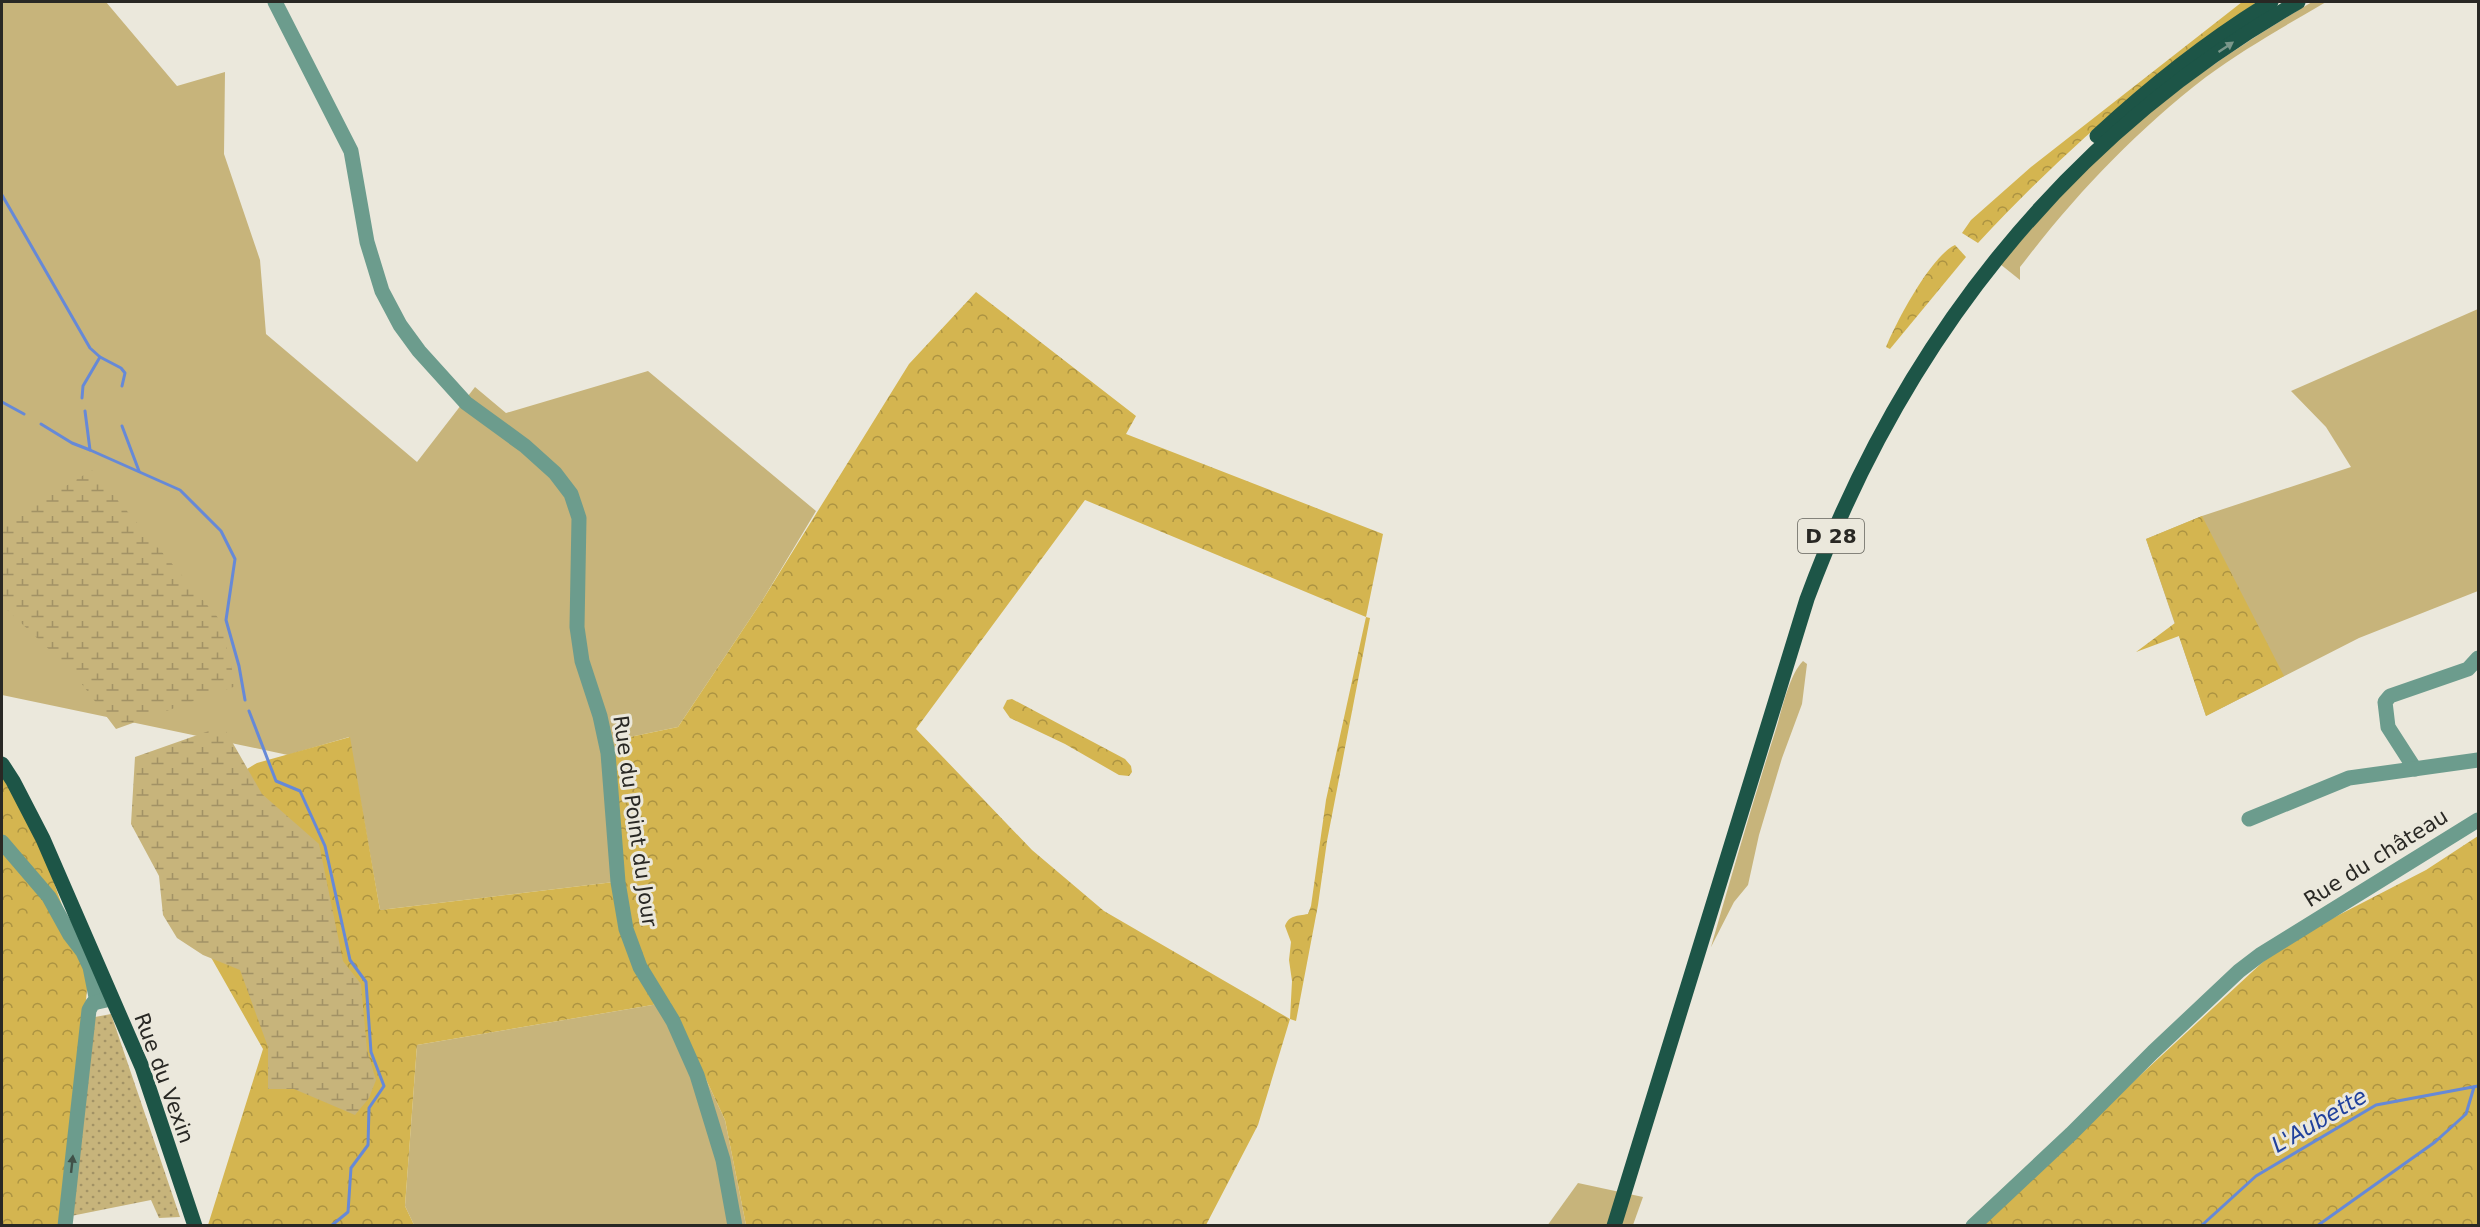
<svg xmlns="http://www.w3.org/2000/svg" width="2480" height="1227" viewBox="0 0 2480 1227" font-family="'DejaVu Sans',sans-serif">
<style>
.grass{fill:#c7b47b}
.forest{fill:url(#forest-crowns);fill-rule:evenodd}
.wetland{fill:url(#wetland-marsh)}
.park{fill:url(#park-dots)}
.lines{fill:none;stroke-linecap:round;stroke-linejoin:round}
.stream{stroke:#6689d7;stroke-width:3}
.minor{stroke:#6c9c8d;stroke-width:15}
.major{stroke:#1d5547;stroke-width:15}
.oneway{fill:#7a978a}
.oneway2{fill:#405149}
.labels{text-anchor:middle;stroke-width:6;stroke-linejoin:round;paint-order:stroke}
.shield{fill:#ebe8dc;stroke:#63625b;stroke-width:1.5}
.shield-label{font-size:20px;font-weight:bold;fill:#292824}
.street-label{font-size:21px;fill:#292824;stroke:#ebe8dc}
.water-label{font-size:22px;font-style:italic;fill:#20419c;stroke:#ebe8dc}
</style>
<defs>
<pattern id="forest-crowns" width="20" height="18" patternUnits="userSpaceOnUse" patternTransform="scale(1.5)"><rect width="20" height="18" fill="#d4b550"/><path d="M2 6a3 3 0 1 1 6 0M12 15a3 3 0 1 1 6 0" fill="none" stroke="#ac9342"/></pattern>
<pattern id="wetland-marsh" width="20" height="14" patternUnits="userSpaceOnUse" patternTransform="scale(1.5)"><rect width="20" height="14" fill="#c7b47b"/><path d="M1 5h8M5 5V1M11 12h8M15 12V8" fill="none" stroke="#a29265"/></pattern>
<pattern id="park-dots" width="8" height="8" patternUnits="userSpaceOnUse" patternTransform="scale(1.5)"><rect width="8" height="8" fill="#c7b47b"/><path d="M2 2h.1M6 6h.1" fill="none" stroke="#a29265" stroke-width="1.8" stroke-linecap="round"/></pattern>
</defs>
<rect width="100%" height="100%" fill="#ebe8dc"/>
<g class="grass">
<polygon points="2,2 106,2 177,86 225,72 224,154 260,260 266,334 417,462 475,387 506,413 648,371 816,511 762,601 678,727 615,740 614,882 380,910 349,737 288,755 2,695"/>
<path d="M2312 2H2326C2285 26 2244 49 2206 77 2137 130 2076 194 2024 262L2020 267V280L2000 264C2032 228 2064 191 2099 157 2163 96 2236 47 2312 2Z"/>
<polygon points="2478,309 2478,591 2359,638 2206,716 2146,539 2202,516 2351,467 2326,427 2291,391"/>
<path d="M1803 661 1807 664 1802 704 1782 758 1759 835 1748 885 1734 902 1711 947C1732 874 1753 801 1776 729 1782 710 1789 675 1803 661Z"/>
<polygon points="670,1002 725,1120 746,1225 414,1225 405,1206 417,1045"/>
<polygon points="1578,1183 1643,1197 1633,1225 1547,1226"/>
</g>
<g class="forest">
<path d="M2242 2H2257C2155 72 2062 152 1978 243L1962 233 1971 220 2031 167Z"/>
<path d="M1955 245 1966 257 1890 349 1886 347C1896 322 1931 256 1955 245Z"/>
<path d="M976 292 1136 416 1126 434 1383 534 1366 617 1370 618 1327 841 1318 905 1296 1021 1290 1019 1258 1125 1206 1225H746L725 1120 670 1002 417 1045 405 1206 414 1225H208L263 1049 141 834 257 763 350 737 380 910 614 882 615 740 678 727 762 601 909 364ZM1085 500 1366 617 1326 800 1311 906 1308 914C1297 916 1289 915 1285 926L1291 942 1289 960 1292 981 1290 1019 1104 911 1032 850 916 729Z"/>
<polygon points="2202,516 2284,676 2206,716 2179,636 2136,652 2175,623 2146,539"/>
<polygon points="1012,699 1125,759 1131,766 1132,772 1129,776 1119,775 1065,744 1010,718 1003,708 1007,700"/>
<polygon points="2,774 35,828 88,980 63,1225 2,1225"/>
<polygon points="2478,836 2478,1225 1977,1226 2265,960 2300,935 2426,870"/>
</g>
<g class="wetland">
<polygon points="92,470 220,620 236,686 116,729 72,671 2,605 2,525"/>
<polygon points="223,726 262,794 319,844 343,961 361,984 367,1050 376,1080 369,1098 355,1115 294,1089 268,1089 268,1047 240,970 203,955 177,938 163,915 159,876 131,824 135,757"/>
</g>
<polygon class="park" points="111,1014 180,1217 159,1218 151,1200 71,1216 95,1017"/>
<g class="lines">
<g class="stream">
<polyline points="2,195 90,348 100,357 83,386 82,398"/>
<polyline points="100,357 121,368 125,373 122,386"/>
<polyline points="2,402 24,414"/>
<polyline points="85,411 90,450 180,490 221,531 235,559 226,620 239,666 245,700"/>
<polyline points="41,424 72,443 90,450"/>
<polyline points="122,426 139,471"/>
<polyline points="249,711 276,781 300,791 325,846 350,960 366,982 371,1052 384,1086 369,1108 368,1145 351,1168 348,1212 331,1226"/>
<polyline points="2201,1226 2256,1176 2376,1105 2478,1086"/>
<polyline points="2317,1226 2435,1142 2466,1114 2474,1087"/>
</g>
<g class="minor">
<polyline points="275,2 351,151 367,242 382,291 400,325 419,351 466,403 525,446 555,473 571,494 579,518 577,627 582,661 600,716 608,753 618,882 626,929 640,967 673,1021 697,1075 723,1160 735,1226"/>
<polyline points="2415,769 2388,727 2385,702 2390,696 2468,669 2478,658"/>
<polyline points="2249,819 2349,778 2478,760"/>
<polyline points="2,842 49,897 70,935 83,952 90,967 97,1002"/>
<polyline points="65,1226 89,1010 93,1003 111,999"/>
<polyline points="1973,1226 2071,1134 2153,1052 2239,971 2260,955 2478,820"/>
</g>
<g class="major">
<path d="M2097 136C2151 86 2209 40 2271 2"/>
<polyline points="2,764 13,781 43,839 142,1067 195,1226"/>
<path d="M1614 1226 1807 599C1901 345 2062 137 2298 2"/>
</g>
</g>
<defs><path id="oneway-solid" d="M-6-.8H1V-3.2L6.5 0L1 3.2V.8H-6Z" transform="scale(1.5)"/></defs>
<use class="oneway" href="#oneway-solid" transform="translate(2226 47) rotate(-34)"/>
<use class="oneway2" href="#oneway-solid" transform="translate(72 1164) rotate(-84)"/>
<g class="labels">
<rect class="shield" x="1798" y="519" width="66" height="34" rx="4.5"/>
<g class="shield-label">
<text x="1831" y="543">D 28</text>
</g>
<g class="street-label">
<text transform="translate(635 821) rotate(82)" y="7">Rue du Point du Jour</text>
<text transform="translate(2376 858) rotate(-32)" y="7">Rue du château</text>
<text transform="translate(164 1078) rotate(70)" y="7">Rue du Vexin</text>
</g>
<g class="water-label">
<text transform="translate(2319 1120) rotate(-30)" y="8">L'Aubette</text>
</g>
</g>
<rect width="2480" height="1227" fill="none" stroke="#292824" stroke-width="6"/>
</svg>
